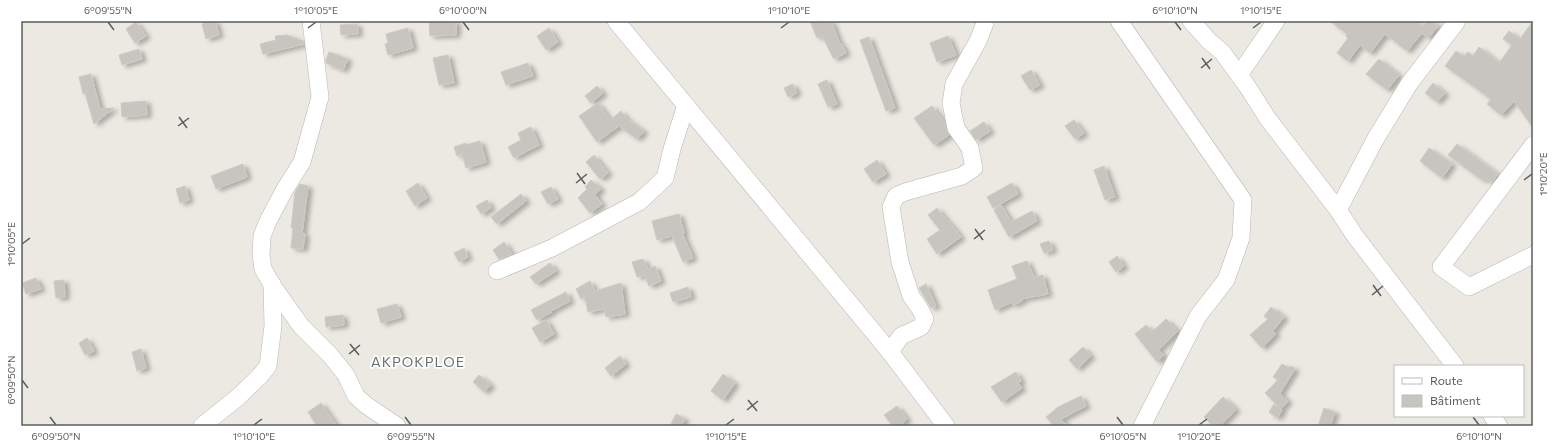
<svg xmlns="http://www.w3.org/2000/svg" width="1554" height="447" viewBox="0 0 1554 447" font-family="Commissioner,sans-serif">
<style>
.building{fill:#c8c5c0;stroke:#cfcac0;filter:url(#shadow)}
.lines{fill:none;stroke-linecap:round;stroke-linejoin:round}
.minor-casing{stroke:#b4b7ba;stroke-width:18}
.minor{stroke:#fff;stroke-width:17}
.ticks{fill:none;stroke:#5a5d60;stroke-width:1.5}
.labels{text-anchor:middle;stroke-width:3.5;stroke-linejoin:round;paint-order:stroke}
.quarter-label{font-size:14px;letter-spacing:1px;fill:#6b6f72;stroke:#fff}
.neatline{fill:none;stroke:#5a5d60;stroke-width:1.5}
.ticks-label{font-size:10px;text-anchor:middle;fill:#5a5d60}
</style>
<defs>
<filter id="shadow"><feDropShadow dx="4.5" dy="2.5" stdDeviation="2" flood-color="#0004"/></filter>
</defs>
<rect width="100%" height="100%" fill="#ebe9e1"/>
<g class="building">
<polygon points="211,21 215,21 219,35 206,39 202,24"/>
<polygon points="429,21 456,21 456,35 430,36"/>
<polygon points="810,21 831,21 840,44 841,43 846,53 834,59 822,36 817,38"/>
<polygon points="1330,21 1417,21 1423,26 1427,21 1432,21 1438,26 1428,38 1422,33 1407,51 1385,34 1370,53 1360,45 1348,61 1337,53 1348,38 1346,36 1347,34"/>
<polygon points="1533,21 1533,128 1514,101 1501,115 1487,104 1491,99 1445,66 1456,51 1464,57 1468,52 1473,56 1479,47 1499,63 1512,45 1503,39 1509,31 1520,39"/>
<polygon points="136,22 146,36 135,43 126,29"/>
<polygon points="357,24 358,34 341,35 340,25"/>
<polygon points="408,28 413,48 388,55 385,44 388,43 386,34"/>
<polygon points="549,28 558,42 546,50 537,36"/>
<polygon points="287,35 303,41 304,44 263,54 260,44 276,40 275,36"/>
<polygon points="948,36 956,55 937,62 930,43"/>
<polygon points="869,37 895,108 886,111 860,40"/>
<polygon points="139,49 142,59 122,65 119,55"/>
<polygon points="329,52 348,59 343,70 326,63 326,60"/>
<polygon points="448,55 454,83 439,85 433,58"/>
<polygon points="1379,59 1399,75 1387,90 1366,74"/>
<polygon points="528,63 533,76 506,85 501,72"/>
<polygon points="1031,70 1040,85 1030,90 1021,76"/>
<polygon points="91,74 100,109 114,108 94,124 85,93 83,94 79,77"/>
<polygon points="827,80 837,104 828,107 818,84"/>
<polygon points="1433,83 1445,93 1437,102 1425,93"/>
<polygon points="793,84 797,93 788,97 784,88"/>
<polygon points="597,86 603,93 591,103 585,96"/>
<polygon points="146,101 147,115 122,117 121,103"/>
<polygon points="598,103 610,120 621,111 626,118 644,131 637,139 619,126 597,142 579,116"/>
<polygon points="932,106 945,123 949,135 934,145 914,118"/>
<polygon points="1074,120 1084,133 1075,139 1065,126"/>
<polygon points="984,122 990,131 976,140 970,131"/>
<polygon points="531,127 539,145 514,158 508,147 521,140 518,133"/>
<polygon points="480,141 486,162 466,168 462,154 457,156 454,147 466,143 466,145"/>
<polygon points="1457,144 1498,174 1492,182 1483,178 1482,180 1448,155"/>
<polygon points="1429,148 1452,164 1442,178 1420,161"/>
<polygon points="594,155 608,173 600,179 586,162"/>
<polygon points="877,160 886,174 873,182 864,169"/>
<polygon points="243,164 247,177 216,189 211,176"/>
<polygon points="1104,166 1115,197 1105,200 1094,170"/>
<polygon points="591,180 601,189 595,195 602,204 590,213 578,198 587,189 585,187"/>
<polygon points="418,183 427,198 415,206 406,191"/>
<polygon points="1012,183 1018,194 993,208 987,197"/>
<polygon points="300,184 308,186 302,234 305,234 303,249 291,248 293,228 291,228 295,192"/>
<polygon points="185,186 189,200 180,203 176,189"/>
<polygon points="551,187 558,199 548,204 541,192"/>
<polygon points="521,194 526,201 497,224 491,217"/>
<polygon points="487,200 491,208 481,214 476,206"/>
<polygon points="1001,205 1011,222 1032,211 1037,221 1009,237 994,210"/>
<polygon points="937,208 949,223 950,223 961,237 937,254 927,239 940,230 928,215"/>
<polygon points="679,214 684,233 682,233 693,258 683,262 672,236 657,240 652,221"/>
<polygon points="1049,241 1053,250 1044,253 1040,244"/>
<polygon points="504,242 512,254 499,259 493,250"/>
<polygon points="464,248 468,257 459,262 454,253"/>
<polygon points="1117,256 1124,266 1116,272 1109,262"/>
<polygon points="643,259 648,269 655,266 661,281 649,286 644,275 637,277 632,262"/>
<polygon points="1027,261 1034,277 1043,275 1048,294 1021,299 1022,301 1013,305 1012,302 995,310 988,290 1017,279 1012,266"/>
<polygon points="550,263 556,271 536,284 530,277"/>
<polygon points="36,278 41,289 26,294 22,283"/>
<polygon points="64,280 65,297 56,298 54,281"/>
<polygon points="590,281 595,291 621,283 625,314 606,317 604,309 588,312 585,297 581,299 576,289"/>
<polygon points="926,284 936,306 931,308 919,288"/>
<polygon points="688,287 691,297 673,302 670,293"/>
<polygon points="566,292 570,301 551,311 552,312 537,320 531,310"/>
<polygon points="397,304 401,317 381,323 377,309"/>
<polygon points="1271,307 1284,317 1273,331 1276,334 1262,348 1250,335 1268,319 1264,316"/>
<polygon points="343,315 344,325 326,327 325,317"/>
<polygon points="1166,319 1178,331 1158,350 1164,355 1157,362 1135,334 1146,325 1152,332"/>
<polygon points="546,320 554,334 540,342 532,328"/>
<polygon points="87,338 94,351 85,355 79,343"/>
<polygon points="1083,347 1091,356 1077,369 1069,360"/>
<polygon points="141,349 146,368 137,371 132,352"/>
<polygon points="620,356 626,364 611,376 605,368"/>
<polygon points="1282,364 1289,368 1291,366 1295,369 1280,393 1288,401 1281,409 1265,393 1278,380 1273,377"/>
<polygon points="1016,372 1021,381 1018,383 1022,388 1002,402 991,387"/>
<polygon points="723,374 735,383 723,400 711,391"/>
<polygon points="479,375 491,385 484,392 473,382"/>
<polygon points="1081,396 1086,406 1061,419 1067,426 1054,426 1046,417 1058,407"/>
<polygon points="1223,397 1236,409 1220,426 1213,426 1204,417"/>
<polygon points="321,403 337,426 317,426 308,412"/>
<polygon points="1274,404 1282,410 1277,418 1269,412"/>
<polygon points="897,406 907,419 899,426 893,426 884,415"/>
<polygon points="1324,408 1335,412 1330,426 1318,426"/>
<polygon points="676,414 685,419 681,426 670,426"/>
</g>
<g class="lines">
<defs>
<g id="minor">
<polyline points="311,21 320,97 302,162 285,189 268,221 262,236 261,255 263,269 274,288 301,326 330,355 346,375 356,396 366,405 397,426"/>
<polyline points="616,21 890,352 946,426"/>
<polyline points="1119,21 1243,200 1241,238 1226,280 1198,316 1142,426"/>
<polyline points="1191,21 1209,41 1222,52 1247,86 1268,119 1338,210 1355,236 1455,366"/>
<polyline points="1239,75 1276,21"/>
<polyline points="1533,145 1441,267 1469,287 1533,255"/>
<polyline points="1338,210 1376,138 1409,84 1457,21"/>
<polyline points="497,271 552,248 639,202 665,178 672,149 686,105"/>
<polyline points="890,352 901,336 921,327 925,319 920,309 911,296 900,262 891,207 896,196 905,192 962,176 974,168 970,148 956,128 951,103 954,84 978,41 985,23 984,21"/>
<polyline points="1492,416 1499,426"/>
<polyline points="202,426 237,398 259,377 268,366 273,326 272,284"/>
</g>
</defs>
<use href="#minor" class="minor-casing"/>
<use href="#minor" class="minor"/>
</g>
<path class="ticks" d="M108 22 114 30M463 22 469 30M1175 22 1181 30M308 28 316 22M781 28 789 22M1253 28 1261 22M1202 58 1210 69M1201 68 1212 59M179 117 187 128M178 126 189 118M577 173 585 184M1524 180 1532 174M576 183 587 174M975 229 983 240M974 239 985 230M22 244 30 238M1373 285 1381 296M1372 295 1383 286M350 344 359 355M349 354 360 345M22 380 28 388M748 400 757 411M747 410 758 401M50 417 56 425M405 417 411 425M1117 417 1123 425M1473 417 1479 425M254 425 262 419M726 425 734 419M1199 425 1207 419"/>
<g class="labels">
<g class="quarter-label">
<text x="418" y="367">AKPOKPLOE</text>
</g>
</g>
<rect width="1554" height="447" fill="none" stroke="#ffffff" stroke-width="44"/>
<rect x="1394" y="365" width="130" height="52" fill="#ffffff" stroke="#bdbebf"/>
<rect x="1402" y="378" width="20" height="6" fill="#ffffff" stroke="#bdbebf"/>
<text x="1430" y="385" font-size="12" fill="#5a5d60">Route</text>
<rect x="1402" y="395" width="20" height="12" fill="#c8c5c0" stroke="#bdbebf"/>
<text x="1430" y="405" font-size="12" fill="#5a5d60">Bâtiment</text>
<rect x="22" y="22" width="1510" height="403" class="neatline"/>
<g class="ticks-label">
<text x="108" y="14">6°09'55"N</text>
<text x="316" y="14">1°10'05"E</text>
<text x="463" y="14">6°10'00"N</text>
<text x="789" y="14">1°10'10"E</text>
<text x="1175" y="14">6°10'10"N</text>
<text x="1261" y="14">1°10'15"E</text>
<text transform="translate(1543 174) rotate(-90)" y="4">1°10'20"E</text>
<text transform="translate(11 244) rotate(-90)" y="4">1°10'05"E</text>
<text transform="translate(11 380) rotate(-90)" y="4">6°09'50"N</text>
<text x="56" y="440">6°09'50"N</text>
<text x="254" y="440">1°10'10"E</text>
<text x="411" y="440">6°09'55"N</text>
<text x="726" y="440">1°10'15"E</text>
<text x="1123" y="440">6°10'05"N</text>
<text x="1199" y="440">1°10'20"E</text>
<text x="1479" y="440">6°10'10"N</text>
</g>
</svg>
